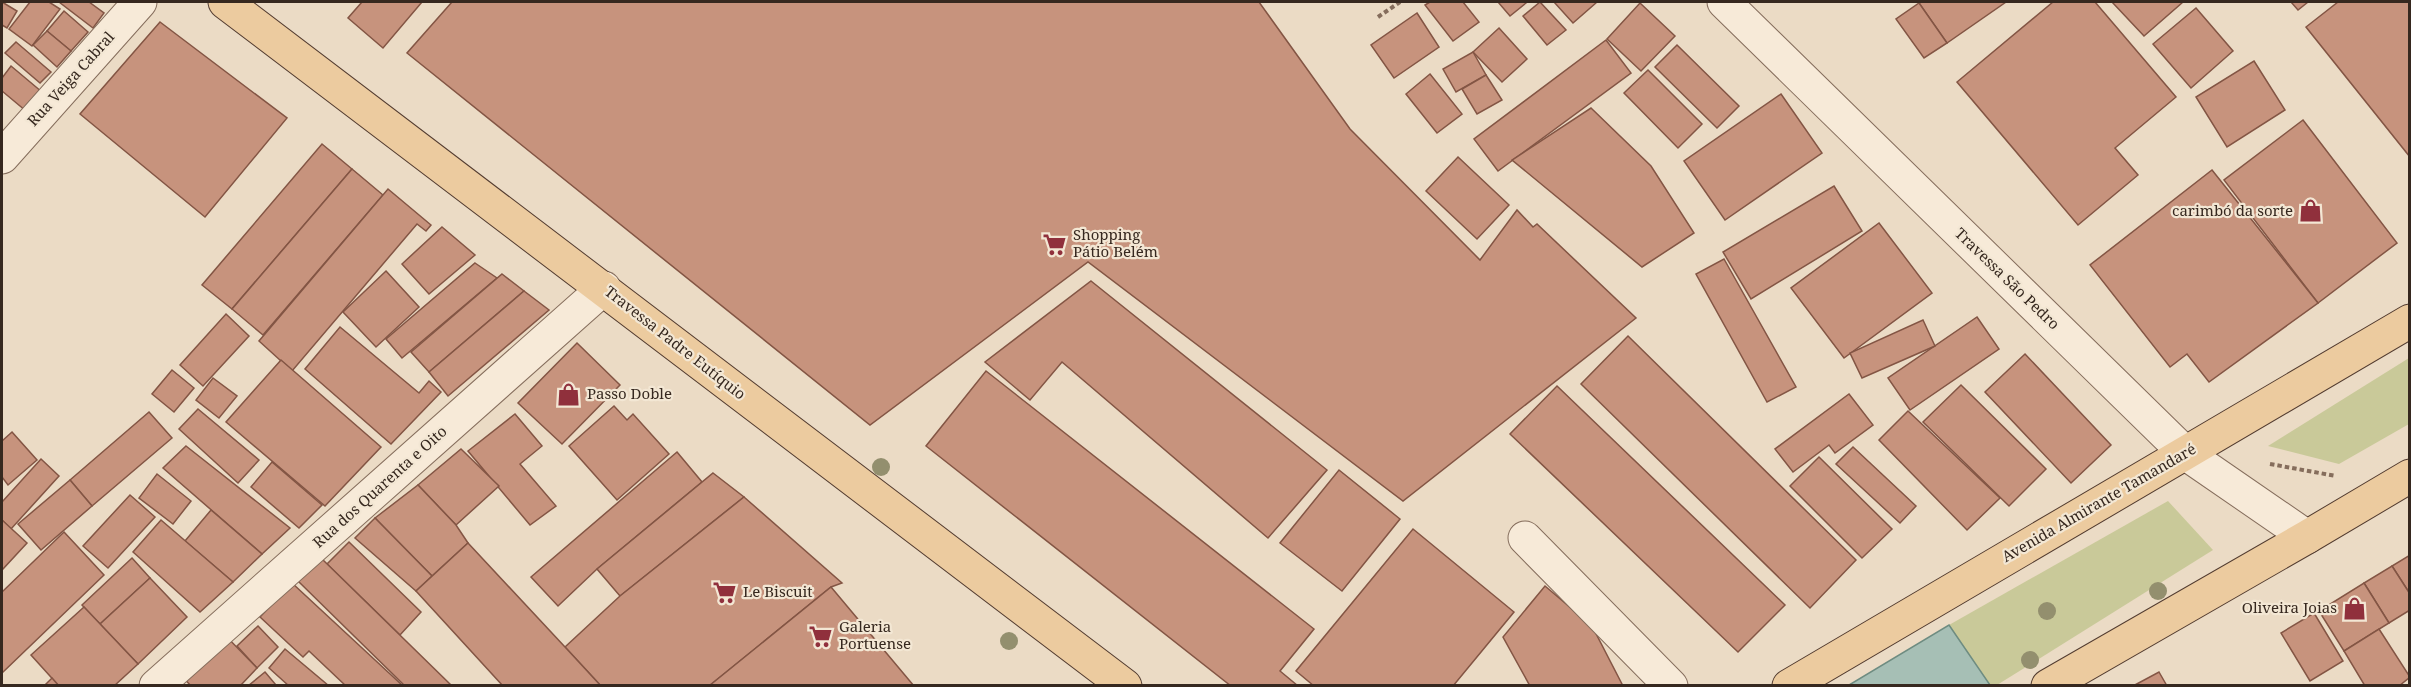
<svg xmlns="http://www.w3.org/2000/svg" width="2411" height="687" viewBox="0 0 2411 687" font-family="'Noto Serif',serif">
<style>
.green{fill:#c9c999}
.water{fill:#a6bfb5;stroke:#6e8c81;stroke-width:1.5}
.building{fill:#c7937d;stroke:#835544;stroke-width:1.5}
.lines{fill:none;stroke-linecap:round;stroke-linejoin:round}
.minor-casing{stroke:#856d5c;stroke-width:35}
.major-casing{stroke:#533c30;stroke-width:35}
.path{stroke:#856d5c;stroke-width:4;stroke-dasharray:4.5 3;stroke-linecap:butt}
.minor{stroke:#f7ead8;stroke-width:33}
.major{stroke:#eccb9f;stroke-width:33}
.tree{fill:#938f6e}
.labels{text-anchor:middle;stroke-width:4.5;stroke-linejoin:round;paint-order:stroke}
.street-label{font-size:15px;fill:#36281f;stroke:#f3e7d4}
.poi-label{font-size:15px;fill:#36281f;stroke:#f3e7d4;text-anchor:start}
</style>
<rect width="100%" height="100%" fill="#ebdbc5"/>
<g class="green">
<polygon points="2409,358 2409,424 2339,464 2268,446"/>
<polygon points="2168,501 2213,550 1997,685 1990,685 1949,625"/>
</g>
<polygon class="water" points="1949,625 1990,685 1849,685"/>
<g class="building">
<polygon points="2,2 17,11 7,28 2,25"/>
<polygon points="30,2 49,2 60,9 32,46 9,29"/>
<polygon points="59,2 89,2 104,13 93,28"/>
<polygon points="362,2 422,2 383,48 348,18"/>
<polygon points="452,2 1259,2 1350,129 1480,260 1517,210 1533,227 1537,224 1636,318 1403,501 1088,262 870,425 407,53"/>
<polygon points="1430,2 1463,2 1479,22 1453,41 1425,5"/>
<polygon points="1498,2 1525,2 1526,3 1510,16"/>
<polygon points="1540,2 1566,30 1547,45 1523,16"/>
<polygon points="1554,2 1597,2 1573,23"/>
<polygon points="1921,2 2006,2 1947,43 1919,3"/>
<polygon points="2053,2 2095,2 2176,97 2115,148 2138,175 2078,225 1957,82"/>
<polygon points="2112,2 2183,2 2144,36"/>
<polygon points="2291,2 2308,2 2298,10"/>
<polygon points="2338,2 2410,2 2410,157 2306,27"/>
<polygon points="1640,3 1675,36 1641,71 1607,39"/>
<polygon points="1919,3 1947,43 1924,58 1896,19"/>
<polygon points="2196,8 2233,51 2191,88 2153,44"/>
<polygon points="64,11 88,32 71,51 47,31"/>
<polygon points="1417,13 1439,47 1394,78 1371,45"/>
<polygon points="160,22 287,118 205,217 80,114"/>
<polygon points="1499,28 1527,59 1502,82 1473,52"/>
<polygon points="47,31 71,51 57,67 33,45"/>
<polygon points="1606,40 1631,73 1498,171 1474,139"/>
<polygon points="16,42 51,72 40,83 5,53"/>
<polygon points="1677,45 1739,106 1717,128 1655,67"/>
<polygon points="1473,52 1486,75 1456,92 1443,69"/>
<polygon points="2254,61 2285,110 2227,147 2196,97"/>
<polygon points="11,66 42,92 26,111 2,91 2,78"/>
<polygon points="1648,70 1702,124 1678,148 1624,93"/>
<polygon points="1430,74 1462,114 1437,133 1406,94"/>
<polygon points="1486,75 1502,100 1477,114 1462,89"/>
<polygon points="1781,94 1822,153 1725,220 1684,161"/>
<polygon points="1591,108 1651,166 1694,233 1642,267 1512,160"/>
<polygon points="2303,120 2397,243 2318,303 2224,180"/>
<polygon points="322,144 352,169 232,309 202,285"/>
<polygon points="1458,157 1509,205 1477,239 1426,191"/>
<polygon points="352,169 383,195 263,335 232,309"/>
<polygon points="2212,170 2318,303 2209,382 2187,354 2170,367 2090,265"/>
<polygon points="1834,186 1862,231 1751,299 1723,252"/>
<polygon points="388,189 431,225 426,231 417,224 292,371 259,341"/>
<polygon points="1879,223 1932,293 1844,358 1791,288"/>
<polygon points="442,227 475,255 429,294 402,264"/>
<polygon points="1724,259 1796,387 1767,402 1696,274"/>
<polygon points="475,263 497,278 402,358 386,339"/>
<polygon points="386,271 419,307 376,347 343,312"/>
<polygon points="502,274 524,291 429,372 411,352"/>
<polygon points="1091,281 1327,470 1268,538 1062,362 1030,400 985,362"/>
<polygon points="524,291 549,310 448,396 429,372"/>
<polygon points="226,314 249,336 203,386 180,365"/>
<polygon points="1977,317 1999,349 1910,410 1888,378"/>
<polygon points="1923,320 1935,346 1862,378 1850,353"/>
<polygon points="340,327 419,393 429,381 441,392 391,444 305,369"/>
<polygon points="1628,336 1856,560 1810,608 1581,384"/>
<polygon points="577,343 620,385 562,444 518,403"/>
<polygon points="2025,354 2111,445 2071,483 1985,392"/>
<polygon points="281,360 381,447 325,506 226,422"/>
<polygon points="172,370 194,388 174,412 152,394"/>
<polygon points="986,371 1314,629 1280,671 1298,686 1231,686 926,446"/>
<polygon points="213,378 237,396 219,418 196,400"/>
<polygon points="1961,385 2046,469 2009,506 1923,422"/>
<polygon points="1557,386 1785,605 1738,652 1510,434"/>
<polygon points="1849,394 1873,425 1835,453 1829,445 1793,472 1775,449"/>
<polygon points="614,406 627,420 633,414 669,454 617,500 569,446"/>
<polygon points="198,409 259,460 238,483 179,429"/>
<polygon points="1908,411 2000,498 1967,530 1879,440"/>
<polygon points="149,412 172,438 92,506 70,480"/>
<polygon points="515,414 542,446 520,464 556,506 530,525 468,451"/>
<polygon points="12,432 37,460 8,485 2,477 2,441"/>
<polygon points="186,446 290,528 262,554 163,468"/>
<polygon points="1853,447 1916,506 1900,523 1836,464"/>
<polygon points="461,449 499,486 456,525 418,485"/>
<polygon points="677,452 702,482 597,569 558,606 531,577"/>
<polygon points="1819,457 1892,529 1862,558 1790,486"/>
<polygon points="41,459 59,476 11,529 2,520 2,502"/>
<polygon points="272,462 322,505 299,528 251,487"/>
<polygon points="1339,470 1400,519 1342,591 1280,543"/>
<polygon points="713,473 744,497 620,596 597,569"/>
<polygon points="157,474 191,501 173,524 139,498"/>
<polygon points="70,480 92,506 41,550 18,524"/>
<polygon points="418,485 456,525 468,543 432,576 375,518"/>
<polygon points="130,495 155,517 108,568 83,546"/>
<polygon points="744,497 842,583 831,587 709,686 601,686 565,647 620,596"/>
<polygon points="211,510 262,554 233,582 185,541"/>
<polygon points="375,518 432,576 416,591 355,538"/>
<polygon points="2,520 27,543 2,570"/>
<polygon points="161,520 233,582 200,612 133,552"/>
<polygon points="1413,529 1514,612 1453,686 1314,686 1296,671"/>
<polygon points="64,532 104,575 2,673 2,592"/>
<polygon points="349,542 421,612 400,635 327,564"/>
<polygon points="468,543 565,647 601,686 503,686 416,591"/>
<polygon points="2410,555 2410,594 2392,566"/>
<polygon points="132,558 150,578 100,624 82,605"/>
<polygon points="321,558 452,686 405,686 298,581"/>
<polygon points="2392,566 2410,594 2410,610 2389,623 2364,583"/>
<polygon points="150,578 187,617 138,664 100,624"/>
<polygon points="292,583 403,686 346,686 309,651 303,657 260,617"/>
<polygon points="2364,583 2389,623 2344,651 2319,611"/>
<polygon points="1545,586 1592,626 1623,686 1530,686 1503,637"/>
<polygon points="831,587 914,686 709,686"/>
<polygon points="84,607 138,664 114,686 59,686 31,655"/>
<polygon points="2314,613 2343,661 2310,681 2281,633"/>
<polygon points="258,626 278,647 257,668 237,646"/>
<polygon points="2379,629 2410,677 2399,686 2365,686 2344,651"/>
<polygon points="223,633 257,668 240,686 191,686 181,675"/>
<polygon points="285,649 329,686 289,686 269,668"/>
<polygon points="265,672 276,685 248,686"/>
<polygon points="2159,672 2167,686 2133,686"/>
<polygon points="52,678 59,686 44,686"/>
</g>
<g class="lines">
<defs>
<g id="minor">
<polyline points="1724,2 2185,453 2307,537"/>
<polyline points="2,157 140,2"/>
<polyline points="1525,538 1671,686"/>
<polyline points="156,686 604,288"/>
</g>
<g id="major">
<polyline points="225,2 1125,686"/>
<polyline points="1789,686 2410,321"/>
<polyline points="2048,686 2307,537 2410,476"/>
</g>
</defs>
<use href="#minor" class="minor-casing"/>
<use href="#major" class="major-casing"/>
<g class="path">
<polyline points="1378,17 1400,2"/>
<polyline points="2270,464 2336,476"/>
</g>
<use href="#minor" class="minor"/>
<use href="#major" class="major"/>
</g>
<g class="tree">
<circle cx="881" cy="467" r="9"/>
<circle cx="2158" cy="591" r="9"/>
<circle cx="2047" cy="611" r="9"/>
<circle cx="1009" cy="641" r="9"/>
<circle cx="2030" cy="660" r="9"/>
</g>
<defs>
<symbol id="shop-bare" viewBox="-9 -9 18 18"><path d="M-5-2.5h2.3a2.7 3.5 0 0 1 5.4 0H5L5.5 6h-11ZM-1.5-2.5h3a1.5 2.3 0 0 0-3 0Z" fill="#90303c" stroke="#f3e7d4" stroke-width="2.5" paint-order="stroke"/></symbol>
<symbol id="supermarket-bare" viewBox="-9 -9 18 18"><path d="M-6-5.5h2.5l.6 2H6L4.5 2H-2.5L-4.4-4H-6ZM-1.5 3.2a1.3 1.3 0 1 0 .1 0ZM3 3.2a1.3 1.3 0 1 0 .1 0Z" fill="#90303c" stroke="#f3e7d4" stroke-width="2.5" paint-order="stroke"/></symbol>
</defs>
<g fill-rule="evenodd">
<use href="#shop-bare" x="2294" y="194" width="33" height="33"/>
<use href="#supermarket-bare" x="1038" y="228" width="33" height="33"/>
<use href="#shop-bare" x="552" y="378" width="33" height="33"/>
<use href="#supermarket-bare" x="708" y="576" width="33" height="33"/>
<use href="#shop-bare" x="2338" y="592" width="33" height="33"/>
<use href="#supermarket-bare" x="804" y="620" width="33" height="33"/>
</g>
<g class="labels">
<g class="street-label">
<text transform="translate(71 79) rotate(-48)" y="5">Rua Veiga Cabral</text>
<text transform="translate(2007 279) rotate(44)" y="5">Travessa São Pedro</text>
<text transform="translate(675 343) rotate(38)" y="5">Travessa Padre Eutíquio</text>
<text transform="translate(380 487) rotate(-42)" y="5">Rua dos Quarenta e Oito</text>
<text transform="translate(2099 503) rotate(-30)" y="5">Avenida Almirante Tamandaré</text>
</g>
<g class="poi-label">
<text x="2293" y="216" text-anchor="end">carimbó da sorte</text>
<text x="1073" y="240">Shopping<tspan x="1073" dy="17">Pátio Belém</tspan></text>
<text x="587" y="399">Passo Doble</text>
<text x="743" y="597">Le Biscuit</text>
<text x="2337" y="613" text-anchor="end">Oliveira Joias</text>
<text x="839" y="632">Galeria<tspan x="839" dy="17">Portuense</tspan></text>
</g>
</g>
<rect width="2411" height="687" fill="none" stroke="#36281f" stroke-width="6"/>
</svg>
